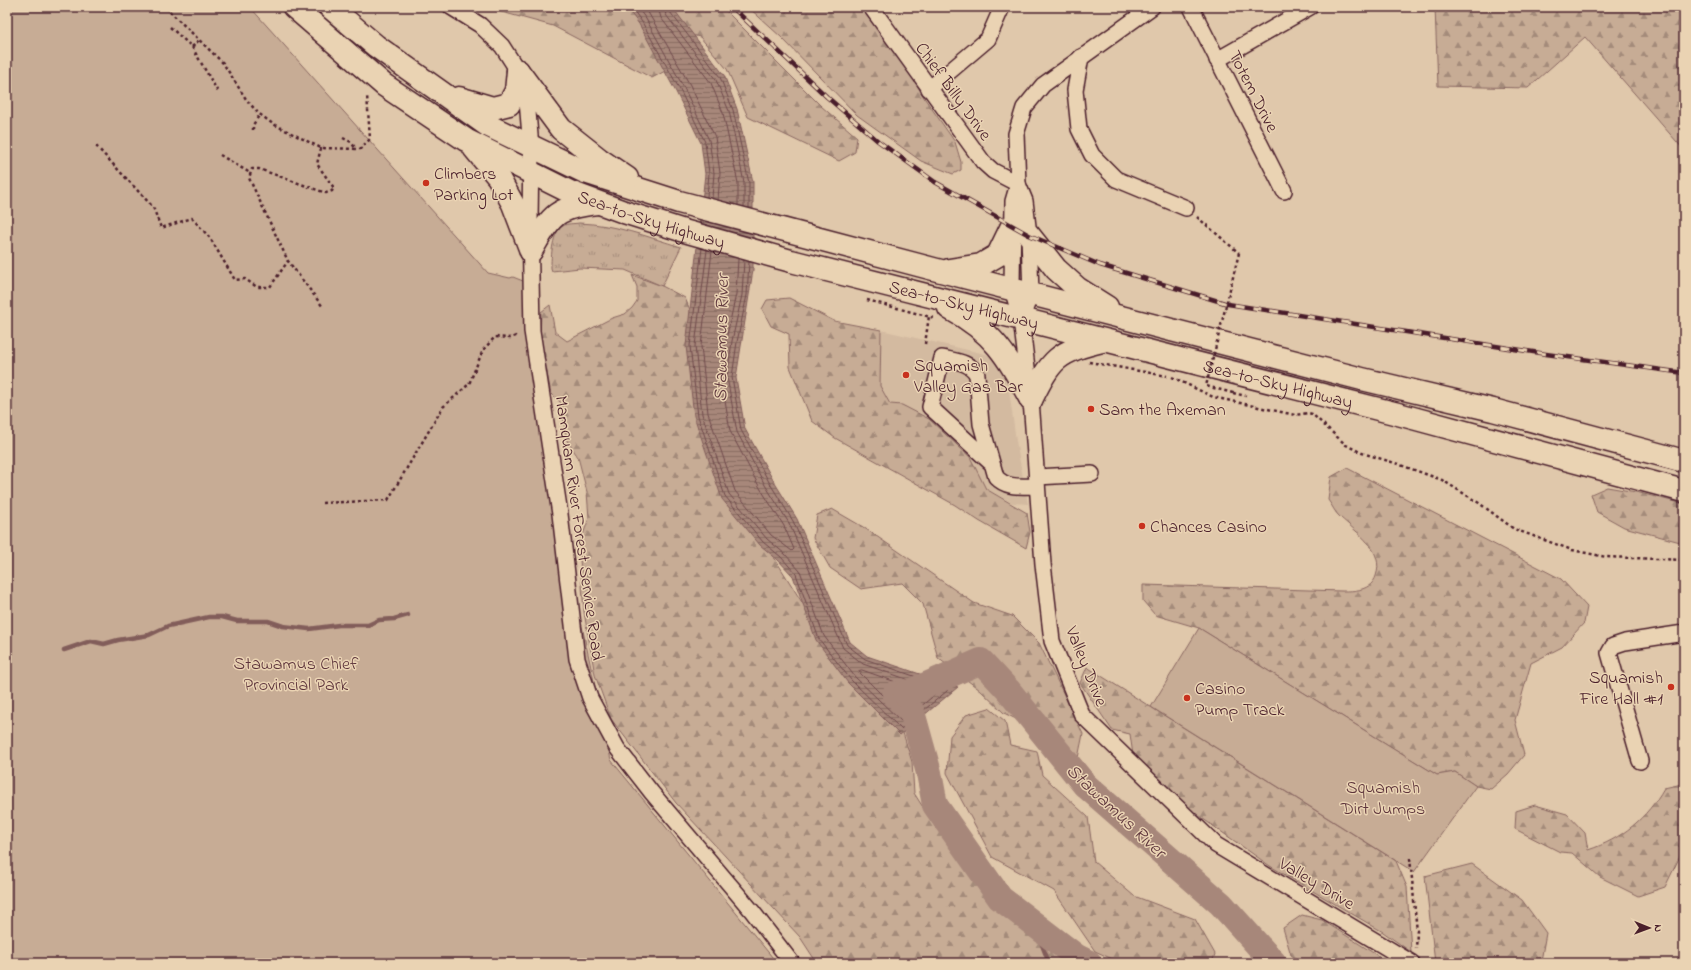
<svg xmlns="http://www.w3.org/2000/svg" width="1691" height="970" viewBox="0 0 1691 970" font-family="'Indie Flower',sans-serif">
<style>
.built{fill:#d3baa0}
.grass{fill:url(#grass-tufts);stroke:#886660}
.forest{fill:url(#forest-firs);stroke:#886660}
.green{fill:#c7ac95;stroke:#886660}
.water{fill:url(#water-rules);stroke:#825d5a}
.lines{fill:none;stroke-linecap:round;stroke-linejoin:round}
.shore{stroke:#6f494b;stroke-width:1}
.stream{stroke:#825d5a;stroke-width:4.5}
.river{stroke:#a7877a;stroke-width:26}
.minor-casing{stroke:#4a1f2b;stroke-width:18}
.highway-casing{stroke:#4a1f2b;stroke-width:25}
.path{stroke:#4a1f2b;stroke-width:2.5;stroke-dasharray:3 3;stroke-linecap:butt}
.minor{stroke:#ead3b3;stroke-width:15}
.highway{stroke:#ead3b3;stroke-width:22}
.rail-casing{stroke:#4a1f2b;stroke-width:4.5}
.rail{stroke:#ead3b3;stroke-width:3;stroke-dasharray:9;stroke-linecap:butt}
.path-bridge{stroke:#4a1f2b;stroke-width:2.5;stroke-dasharray:3 3;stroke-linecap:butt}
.poi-dot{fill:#c8321e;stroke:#ead3b3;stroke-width:1.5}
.labels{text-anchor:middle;stroke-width:3;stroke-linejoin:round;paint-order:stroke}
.street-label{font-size:18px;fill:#4a1f2b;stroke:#ead3b3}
.poi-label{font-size:18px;fill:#4a1f2b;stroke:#ead3b3;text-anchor:start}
.park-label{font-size:18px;fill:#5d343b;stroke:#ead3b3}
.water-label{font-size:19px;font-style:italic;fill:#61393f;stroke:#ead3b3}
</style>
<defs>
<pattern id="grass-tufts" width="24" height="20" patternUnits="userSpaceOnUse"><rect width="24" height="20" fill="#c7ac95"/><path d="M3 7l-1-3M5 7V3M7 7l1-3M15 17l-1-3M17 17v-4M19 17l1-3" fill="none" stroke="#a48b7a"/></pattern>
<pattern id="forest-firs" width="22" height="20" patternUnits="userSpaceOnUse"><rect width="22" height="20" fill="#c7ac95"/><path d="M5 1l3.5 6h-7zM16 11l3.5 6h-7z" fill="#a48b7a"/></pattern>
<pattern id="water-rules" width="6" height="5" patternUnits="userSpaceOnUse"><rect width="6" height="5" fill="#a7877a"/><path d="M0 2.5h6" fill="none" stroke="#8a6e64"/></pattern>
</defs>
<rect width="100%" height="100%" fill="#e0c8ab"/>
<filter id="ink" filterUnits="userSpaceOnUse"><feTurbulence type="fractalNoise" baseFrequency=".025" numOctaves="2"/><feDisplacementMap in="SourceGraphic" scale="8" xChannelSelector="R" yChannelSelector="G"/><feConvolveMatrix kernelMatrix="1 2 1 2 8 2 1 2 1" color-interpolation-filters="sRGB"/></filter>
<g filter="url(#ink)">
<polygon class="built" points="881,330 994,356 1009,390 1016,441 1028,504 1012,503 986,489 970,457 902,405 890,404 880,386"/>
<path class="grass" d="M579 223C614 224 648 237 681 247L662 286 625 270 580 268 552 271 551 268C551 257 552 231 563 226 567 223 574 224 579 223Z"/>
<g class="forest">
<polygon points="490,7 635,7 667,70 652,78 553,26 498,11"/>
<polygon points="667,7 722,7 821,106 857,137 855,152 839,161 748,117 727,69 700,37 678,32"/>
<polygon points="748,7 860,7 907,68 925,99 955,142 961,162 961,170 953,174 921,161 857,115 781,37"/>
<polygon points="1435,7 1684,7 1684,150 1585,37 1528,88 1438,86"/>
<polygon points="632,275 662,286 685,298 693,317 762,538 831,649 900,723 912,762 914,793 936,828 1068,963 817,963 800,937 676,803 611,719 595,675 584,612 579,546 589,518 587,492 578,457 566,439 562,404 551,393 540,339 541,312 550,305 555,332 567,341 612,318 625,314 632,308 637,301 637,287"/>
<polygon points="789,298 834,321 881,330 880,386 890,404 902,405 929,419 970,457 986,489 1027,513 1030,532 1026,548 979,521 955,505 835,438 812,421 790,367 789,334 771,326 762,309 767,300"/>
<path d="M1347 468 1561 579 1587 607 1584 623 1562 647 1531 663 1515 720 1524 755 1508 774 1491 789 1476 786 1455 772 1437 775 1199 628 1155 615 1143 601V585L1342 591C1354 591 1371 591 1376 576 1385 550 1357 533 1340 517 1335 513 1332 505 1328 500L1331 477Z"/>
<polygon points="1607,487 1636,492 1684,504 1684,543 1624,527 1597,512 1591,494"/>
<polygon points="832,509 863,527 974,603 1012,616 1039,643 1083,734 1078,758 1058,752 1038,730 1004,713 980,690 938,658 923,604 902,583 861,589 830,568 813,538 817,515"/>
<polygon points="1087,667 1396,861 1407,887 1411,952 1383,932 1270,866 1189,809 1133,755 1130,734 1112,730 1080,683"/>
<polygon points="989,708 1005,721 1010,745 1037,751 1042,775 1088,817 1094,862 1134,896 1195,919 1215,954 1212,963 1121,963 1095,951 1054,891 992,857 947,773 950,736 966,715"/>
<path d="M1682 784 1684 786V848L1665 887 1638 896 1600 877 1572 853 1560 852 1515 829 1516 811 1535 805 1567 814 1585 833 1588 850C1622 839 1647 818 1664 788Z"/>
<polygon points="1472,864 1522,900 1546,933 1541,961 1537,963 1435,963 1425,876"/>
<polygon points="1302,915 1322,920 1389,963 1303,963 1291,955 1283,928"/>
</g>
<g class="green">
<polygon points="7,7 250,7 488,273 510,278 513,277 528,283 574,589 611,760 777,963 7,963"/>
<polygon points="1199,628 1437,775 1455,772 1476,786 1414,872 1151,707"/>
</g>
<polygon class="water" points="626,7 672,7 724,75 737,109 753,182 753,270 736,378 745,429 773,480 797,519 850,642 867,656 958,687 900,735 848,683 816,640 793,576 778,560 760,545 722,499 694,416 686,346 705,174 701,143 676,92 639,24"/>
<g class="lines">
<g class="shore">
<polyline points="631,7 642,22 680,90 705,142 709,173 707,197"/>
<polyline points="637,7 646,19 684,88 709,140 714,173 712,198"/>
<polyline points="645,7 690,85 715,137 720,173 718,200"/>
<polyline points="658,7 661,18 711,83 723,113 731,150 738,183 738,205"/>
<polyline points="664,7 666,15 716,80 729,111 737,148 744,183 744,207"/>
<polyline points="669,7 670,12 720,77 733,110 749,183 749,208"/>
<polyline points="702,248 690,346 698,416 725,496 763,542 781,557 796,574 819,639 851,680 901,729 947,691 948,688 865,659 847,645 793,521 769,482 741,430 732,377 737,342 747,295 749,262"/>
<polyline points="707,250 695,346 702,414 729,494 767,539 785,554 800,571 824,636 855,677 902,722 937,693 938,690 863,664 843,648 789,523 765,485 737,432 727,377 732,341 742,295 744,260"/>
<polyline points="712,251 701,346 708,413 735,491 771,535 792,551 794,549 784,526 760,488 730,431 721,377 726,340 736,294 738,259"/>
<polygon points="862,670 924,692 925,694 901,714 860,673 859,671"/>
</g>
<g class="stream">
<polyline points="64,650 91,641 104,644 118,640 149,635 168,626 209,617 222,617 237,621 268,621 283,626 309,629 339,625 368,625 379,620 394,619 408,615"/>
<polyline points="1034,924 1049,963"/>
</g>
<g class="river">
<polyline points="895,694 912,712 929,773 935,805 1000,898 1077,957 1089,963"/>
<polyline points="906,694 981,661 1008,690 1085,785 1221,904 1274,963"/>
</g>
<defs>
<g id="minor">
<polyline points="451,7 480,25 502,46 518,71 526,89 531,147 530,222 532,331 560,514 577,659 590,698 617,748 652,793 752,911 792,963"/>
<polyline points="871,7 983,162 993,171 1018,184"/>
<polyline points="1152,7 1043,85 1024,108 1016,134 1018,184 1025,201 1029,235 1031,294 1021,319 1031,400 1043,564 1052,641 1082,715 1216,845 1412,963"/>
<polyline points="1191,7 1284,191"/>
<polyline points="1081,57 1075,90 1079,129 1092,155 1116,179 1186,208"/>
<polyline points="1217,60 1310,7"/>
<polyline points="929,89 988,39 1002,7"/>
<polyline points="1018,184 1013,201 1012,289 1021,319"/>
<path d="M990 462 930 407 942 358C954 361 971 362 977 375L981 424 996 477C1007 489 1022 486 1037 486"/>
<polyline points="1037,477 1092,474"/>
<polyline points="1640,761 1609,653 1613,646 1625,642 1684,633"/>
</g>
<g id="highway">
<path id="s1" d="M294 7 384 85 466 140 570 192 624 212 684 231 791 261 1398 414 1684 491"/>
<polyline points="330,7 376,46 487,125 585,172 679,202 941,271 1362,379 1493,410 1684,461"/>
<polyline points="518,71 561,129 599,159 627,178"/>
<polyline points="459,98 493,108 509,104 516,91 518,71"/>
<polyline points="474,148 498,177 513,204 531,251"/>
<polyline points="1029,235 1056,269 1077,288 1107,307"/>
<path d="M531 251C552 215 554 208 597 203"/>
<polyline points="949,270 981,265 998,255 1012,226"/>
<path d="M949 308C995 333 1007 356 1031 400"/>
<path d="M1031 400C1051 359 1058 351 1102 341"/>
</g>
</defs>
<use href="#minor" class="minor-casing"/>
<use href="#highway" class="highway-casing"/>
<g class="path">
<polyline points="165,7 223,63 246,99 258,113 273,124 321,148 360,149 370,139 367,95"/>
<polyline points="170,27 192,47 218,92"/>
<polyline points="192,47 200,39"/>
<polyline points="253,130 253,125 260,114"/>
<polyline points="343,138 351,142 356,149"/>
<polyline points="96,146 153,207 161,228 192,218 210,238 235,280 245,279 257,287 270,287 288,261"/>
<polyline points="321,148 317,164 334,188 332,191 326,193 259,169 252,169 249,178 288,261 323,307"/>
<polyline points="220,155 250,173"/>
<polyline points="1197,217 1239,253"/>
<polyline points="867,300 934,318"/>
<polyline points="925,344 929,316"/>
<polyline points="1089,362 1167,376"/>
<polyline points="1172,377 1213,397 1295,415 1308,413 1312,414 1346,445 1362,453 1395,463 1442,480 1479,503 1514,529 1572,550 1606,557 1684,560"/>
<polyline points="1233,393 1246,396"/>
<polyline points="322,503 388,500 443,407 469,384 483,350 495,337 510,338 519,335"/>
<polyline points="1410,858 1417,932 1416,949"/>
</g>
<use href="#minor" class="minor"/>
<use href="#highway" class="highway"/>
<defs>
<polyline id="rail" points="732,7 827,97 878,141 935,182 1029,235 1100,265 1228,304 1546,354 1684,373"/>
</defs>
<use href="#rail" class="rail-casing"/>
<use href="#rail" class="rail"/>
<polyline class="path-bridge" points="1233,393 1206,386 1239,253"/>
</g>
</g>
<g class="poi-dot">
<circle cx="426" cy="183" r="4"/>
<circle cx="906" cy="375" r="4"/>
<circle cx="1091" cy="409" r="4"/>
<circle cx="1142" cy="526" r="4"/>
<circle cx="1671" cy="687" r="4"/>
<circle cx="1187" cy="698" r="4"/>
</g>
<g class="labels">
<g class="street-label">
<text transform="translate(954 91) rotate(54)" y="6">Chief Billy Drive</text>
<text transform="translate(1254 91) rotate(63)" y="6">Totem Drive</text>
<text dy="6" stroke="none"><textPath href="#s1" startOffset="420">Sea-to-Sky Highway</textPath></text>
<text dy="6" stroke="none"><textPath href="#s1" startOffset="744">Sea-to-Sky Highway</textPath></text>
<text dy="6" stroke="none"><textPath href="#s1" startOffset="1068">Sea-to-Sky Highway</textPath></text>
<text transform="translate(580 528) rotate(82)" y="6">Mamquam River Forest Service Road</text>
<text transform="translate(1087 666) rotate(68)" y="6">Valley Drive</text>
<text transform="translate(1317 883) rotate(31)" y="6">Valley Drive</text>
</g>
<g class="poi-label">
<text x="434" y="179">Climbers<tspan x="434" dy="21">Parking Lot</tspan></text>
<text x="914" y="371">Squamish<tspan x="914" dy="21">Valley Gas Bar</tspan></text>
<text x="1099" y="415">Sam the Axeman</text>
<text x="1150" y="532">Chances Casino</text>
<text x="1663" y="683" text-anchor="end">Squamish<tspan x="1663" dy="21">Fire Hall #1</tspan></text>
<text x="1195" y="694">Casino<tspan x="1195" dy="21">Pump Track</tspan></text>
</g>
<g class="park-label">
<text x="296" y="669">Stawamus Chief<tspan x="296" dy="21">Provincial Park</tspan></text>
<text x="1383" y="793">Squamish<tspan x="1383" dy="21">Dirt Jumps</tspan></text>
</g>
<g class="water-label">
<text transform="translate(720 338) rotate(-89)" y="7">Stawamus River</text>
<text transform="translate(1117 810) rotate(43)" y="7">Stawamus River</text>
</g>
</g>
<rect width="1691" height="970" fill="none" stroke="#ead3b3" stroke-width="24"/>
<rect x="12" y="12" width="1667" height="946" fill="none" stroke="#4a1f2b" stroke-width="1.5" filter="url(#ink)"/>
<g transform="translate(1649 928) rotate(91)" stroke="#ead3b3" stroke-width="3" paint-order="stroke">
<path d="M0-3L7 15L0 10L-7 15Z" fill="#4a1f2b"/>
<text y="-6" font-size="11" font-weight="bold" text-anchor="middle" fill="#4a1f2b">N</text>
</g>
</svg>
